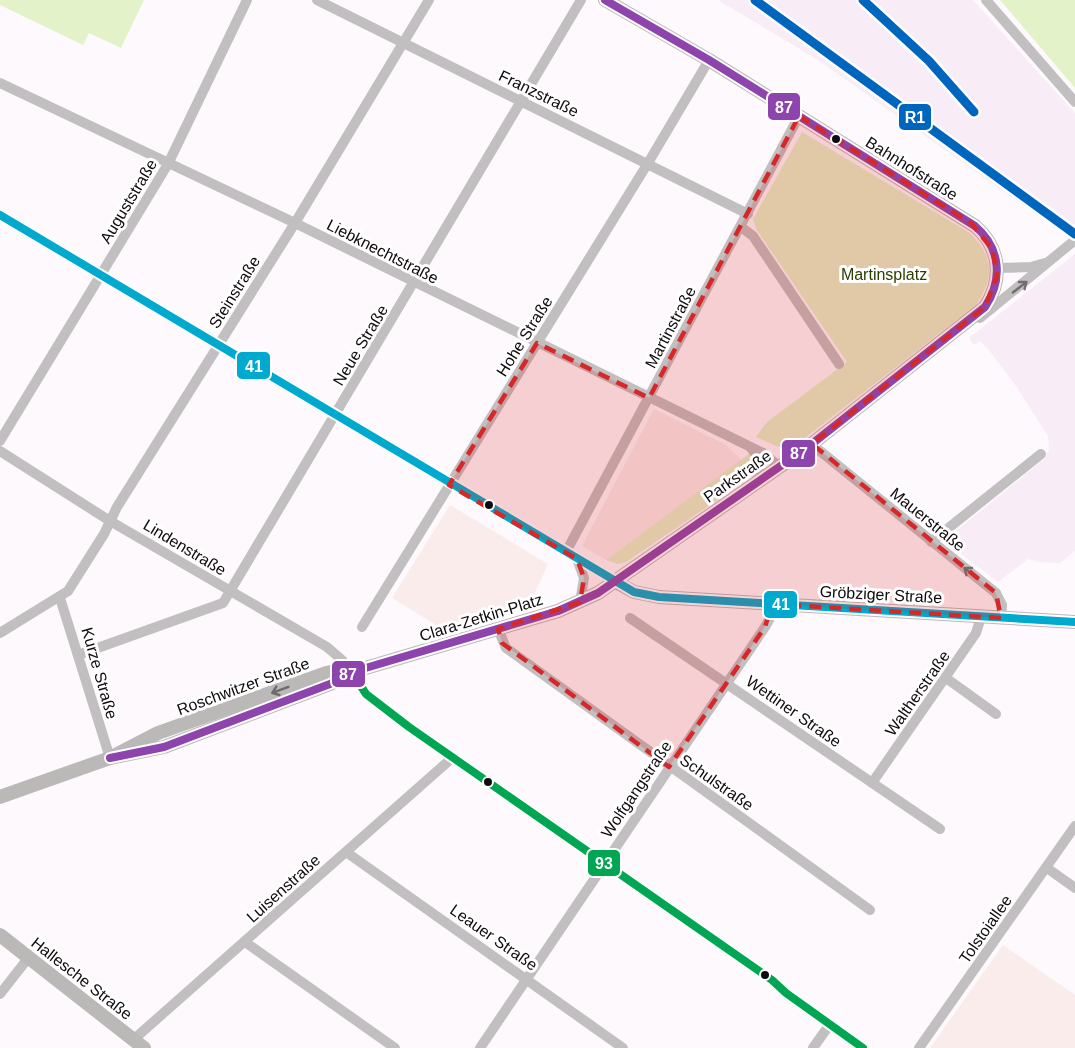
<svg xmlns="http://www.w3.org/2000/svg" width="1075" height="1048" viewBox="0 0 1075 1048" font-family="Helvetica,sans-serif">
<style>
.built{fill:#f8edf7}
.education{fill:#f9ecea}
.green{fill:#e4f2c9}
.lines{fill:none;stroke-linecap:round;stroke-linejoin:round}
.minor{stroke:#c2bfc0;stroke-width:10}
.major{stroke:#bbb8b8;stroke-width:14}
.rail{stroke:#bcb9bc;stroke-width:2;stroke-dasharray:12 6;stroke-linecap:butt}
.bus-1-casing{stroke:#fff;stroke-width:12}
.bus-2-casing{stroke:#fff;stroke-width:12}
.bus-3-casing{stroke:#fff;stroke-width:12}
.bus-1{stroke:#00a651;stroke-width:8}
.bus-2{stroke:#00a9ce;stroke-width:8}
.bus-3{stroke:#8e44ad;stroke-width:8}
.rail-1-casing{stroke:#fff;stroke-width:14}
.rail-1{stroke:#0065bd;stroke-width:9}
.oneway{stroke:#716e6f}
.oneway2{stroke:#6d6a6b}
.marked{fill:#d62828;fill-opacity:0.2;stroke:#d62828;stroke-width:4.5;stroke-dasharray:12 8;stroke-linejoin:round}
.bus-dot{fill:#0e0a0d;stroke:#fff;stroke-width:2}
.labels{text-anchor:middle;stroke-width:6;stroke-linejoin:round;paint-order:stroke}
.street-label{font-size:16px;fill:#0e0a0d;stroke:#fff}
.park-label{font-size:16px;fill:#2e3e00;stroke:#fff}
.line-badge{stroke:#fff;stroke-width:2}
.badge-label{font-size:16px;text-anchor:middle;font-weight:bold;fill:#fff}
</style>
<rect width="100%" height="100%" fill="#fdf9fd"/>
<g class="built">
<polygon points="718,0 973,0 1075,113 1075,242 818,60"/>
<polygon points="1075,254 1075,551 1060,563 1038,562 1028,559 998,582 944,541 1044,459 1049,450 1048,436 1016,386 988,349 980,341 974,345 969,338"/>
</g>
<g class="education">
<polygon points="654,409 726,445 742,461 606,560 582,546"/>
<polygon points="450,505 548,564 528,608 446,631 392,598"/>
<polygon points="1003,945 1075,995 1075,1048 930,1048"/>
</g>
<g class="green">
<polygon points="0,0 144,0 121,48 89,33 83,45 0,5"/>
<polygon points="1000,0 1075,0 1075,88"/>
<path d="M802 132 970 233C994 257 995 277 976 305L793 447 776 446 756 437 767 422 847 362 756 229 753 219Z"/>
<polygon points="749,454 755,463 748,479 626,562 618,564 606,560"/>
</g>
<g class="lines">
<g class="minor">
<polyline points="317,0 748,214"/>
<polyline points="986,0 1075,102"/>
<polyline points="0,83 295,223 763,453 780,467"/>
<polyline points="0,215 616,582"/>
<polyline points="741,227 753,236 839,364"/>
<polyline points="997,268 1031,267 1045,263"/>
<polyline points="980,318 1075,240"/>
<polyline points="0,441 168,164 247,0"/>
<polyline points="808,447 820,451 996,593 1002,605 1001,618"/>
<polyline points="751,448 760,461 757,482"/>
<polyline points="0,451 110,521 327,647 342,660 366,694 409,727 772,980 786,993 863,1048"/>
<polyline points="931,542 1041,454"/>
<polyline points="566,552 799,116"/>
<polyline points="577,559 584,578 580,602"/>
<polyline points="60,598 110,758"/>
<polyline points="630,618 940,829"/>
<polyline points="362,627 648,163 709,60"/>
<polyline points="498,629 506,648 870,910"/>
<polyline points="0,633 68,591 104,534 117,507 295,223 429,0"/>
<polyline points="78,655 223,603 581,0"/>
<polyline points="946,678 996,714"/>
<polyline points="872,783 976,633 981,617"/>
<polyline points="346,852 623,1048"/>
<polyline points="1047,868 1075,888"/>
<polyline points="245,942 395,1048"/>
<polyline points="0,994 29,957"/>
<polyline points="133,1040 452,758"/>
<polyline points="480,1048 765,627 770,618 771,604"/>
<polyline points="813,1048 830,1024"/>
<polyline points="919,1048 1075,826"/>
</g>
<g class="major">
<polyline points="616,582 634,592 659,597 1075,622"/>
<path d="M110 758 164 747 330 684 352 672 558 611 598 593 808 447 985 307C1003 280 1001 248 975 226L709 60 605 0"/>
<polyline points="0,797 110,758 158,733 326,673 335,671 349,672"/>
<polyline points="0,935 144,1048"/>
</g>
<polyline class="rail" points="863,0 929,61 974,112"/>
<defs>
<polyline id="bus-1" points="352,672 366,694 409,727 772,980 786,993 863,1048"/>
<polyline id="bus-2" points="0,215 634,592 659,597 1075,622"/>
<path id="bus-3" d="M110 758 164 747 330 684 352 672 558 611 598 593 808 447 985 307C1003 280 1001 248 975 226L709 60 605 0"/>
</defs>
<use href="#bus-1" class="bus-1-casing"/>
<use href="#bus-2" class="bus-2-casing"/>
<use href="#bus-3" class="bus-3-casing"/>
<use href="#bus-1" class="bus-1"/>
<use href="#bus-2" class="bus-2"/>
<use href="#bus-3" class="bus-3"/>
<defs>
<g id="rail-1">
<polyline points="755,0 1075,234"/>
<polyline points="863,0 929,61 974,112"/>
</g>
</defs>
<use href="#rail-1" class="rail-1-casing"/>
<use href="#rail-1" class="rail-1"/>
</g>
<defs><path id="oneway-shaft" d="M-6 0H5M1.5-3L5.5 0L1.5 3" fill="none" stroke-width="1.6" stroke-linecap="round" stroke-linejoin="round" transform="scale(1.5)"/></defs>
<g class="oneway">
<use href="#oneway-shaft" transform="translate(1020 287) rotate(-38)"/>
<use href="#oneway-shaft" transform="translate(971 573) rotate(-142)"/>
</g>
<use class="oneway2" href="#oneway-shaft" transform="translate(280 690) rotate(160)"/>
<path class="marked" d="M799 116 971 223 993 250 997 276 985 307 812 444 996 593 1001 618 772 604 765 627 669 767 502 643 498 629 580 602 584 578 577 559 449 485 537 343 649 398Z"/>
<g class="bus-dot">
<circle cx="836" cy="139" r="5"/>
<circle cx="489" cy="505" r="5"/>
<circle cx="488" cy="782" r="5"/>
<circle cx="765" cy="975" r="5"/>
</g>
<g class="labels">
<g class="street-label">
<text transform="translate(539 93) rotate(26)" y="6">Franzstraße</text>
<text transform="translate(912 168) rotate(32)" y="6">Bahnhofstraße</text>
<text transform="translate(128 201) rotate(-59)" y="6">Auguststraße</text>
<text transform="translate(383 251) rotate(27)" y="6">Liebknechtstraße</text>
<text transform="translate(234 292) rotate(-58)" y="6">Steinstraße</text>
<text transform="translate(670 327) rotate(-62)" y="6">Martinstraße</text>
<text transform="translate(524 336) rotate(-58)" y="6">Hohe Straße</text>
<text transform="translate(360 345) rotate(-59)" y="6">Neue Straße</text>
<text transform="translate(737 476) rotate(-35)" y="6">Parkstraße</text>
<text transform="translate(928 519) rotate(39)" y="6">Mauerstraße</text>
<text transform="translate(185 547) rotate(31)" y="6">Lindenstraße</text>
<text transform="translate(881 594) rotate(3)" y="6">Gröbziger Straße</text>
<text transform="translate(481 617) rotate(-17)" y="6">Clara-Zetkin-Platz</text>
<text transform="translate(100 673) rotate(74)" y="6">Kurze Straße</text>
<text transform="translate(243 686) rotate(-20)" y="6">Roschwitzer Straße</text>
<text transform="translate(917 693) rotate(-55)" y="6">Waltherstraße</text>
<text transform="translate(794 711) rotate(35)" y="6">Wettiner Straße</text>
<text transform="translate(717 782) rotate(35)" y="6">Schulstraße</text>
<text transform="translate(636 789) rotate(-56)" y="6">Wolfgangstraße</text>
<text transform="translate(283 888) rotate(-42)" y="6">Luisenstraße</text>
<text transform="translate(985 929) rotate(-55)" y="6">Tolstoiallee</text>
<text transform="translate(494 937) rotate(35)" y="6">Leauer Straße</text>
<text transform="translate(82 978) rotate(38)" y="6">Hallesche Straße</text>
</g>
<g class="park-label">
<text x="884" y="280">Martinsplatz</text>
</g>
</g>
<g class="line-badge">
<rect x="767" y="92" width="34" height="29" rx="6" fill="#8e44ad"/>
<rect x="898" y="103" width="34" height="28" rx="6" fill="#0065bd"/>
<rect x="236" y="351" width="35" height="29" rx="6" fill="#00a9ce"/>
<rect x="781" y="439" width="35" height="29" rx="6" fill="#8e44ad"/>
<rect x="763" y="590" width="35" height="29" rx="6" fill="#00a9ce"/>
<rect x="331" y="660" width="35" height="28" rx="6" fill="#8e44ad"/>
<rect x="587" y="849" width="34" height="28" rx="6" fill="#00a651"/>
</g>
<g class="badge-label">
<text x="784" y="113">87</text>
<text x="915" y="123">R1</text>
<text x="254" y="372">41</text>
<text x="799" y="459">87</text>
<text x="781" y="610">41</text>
<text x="348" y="680">87</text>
<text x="604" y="869">93</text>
</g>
</svg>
